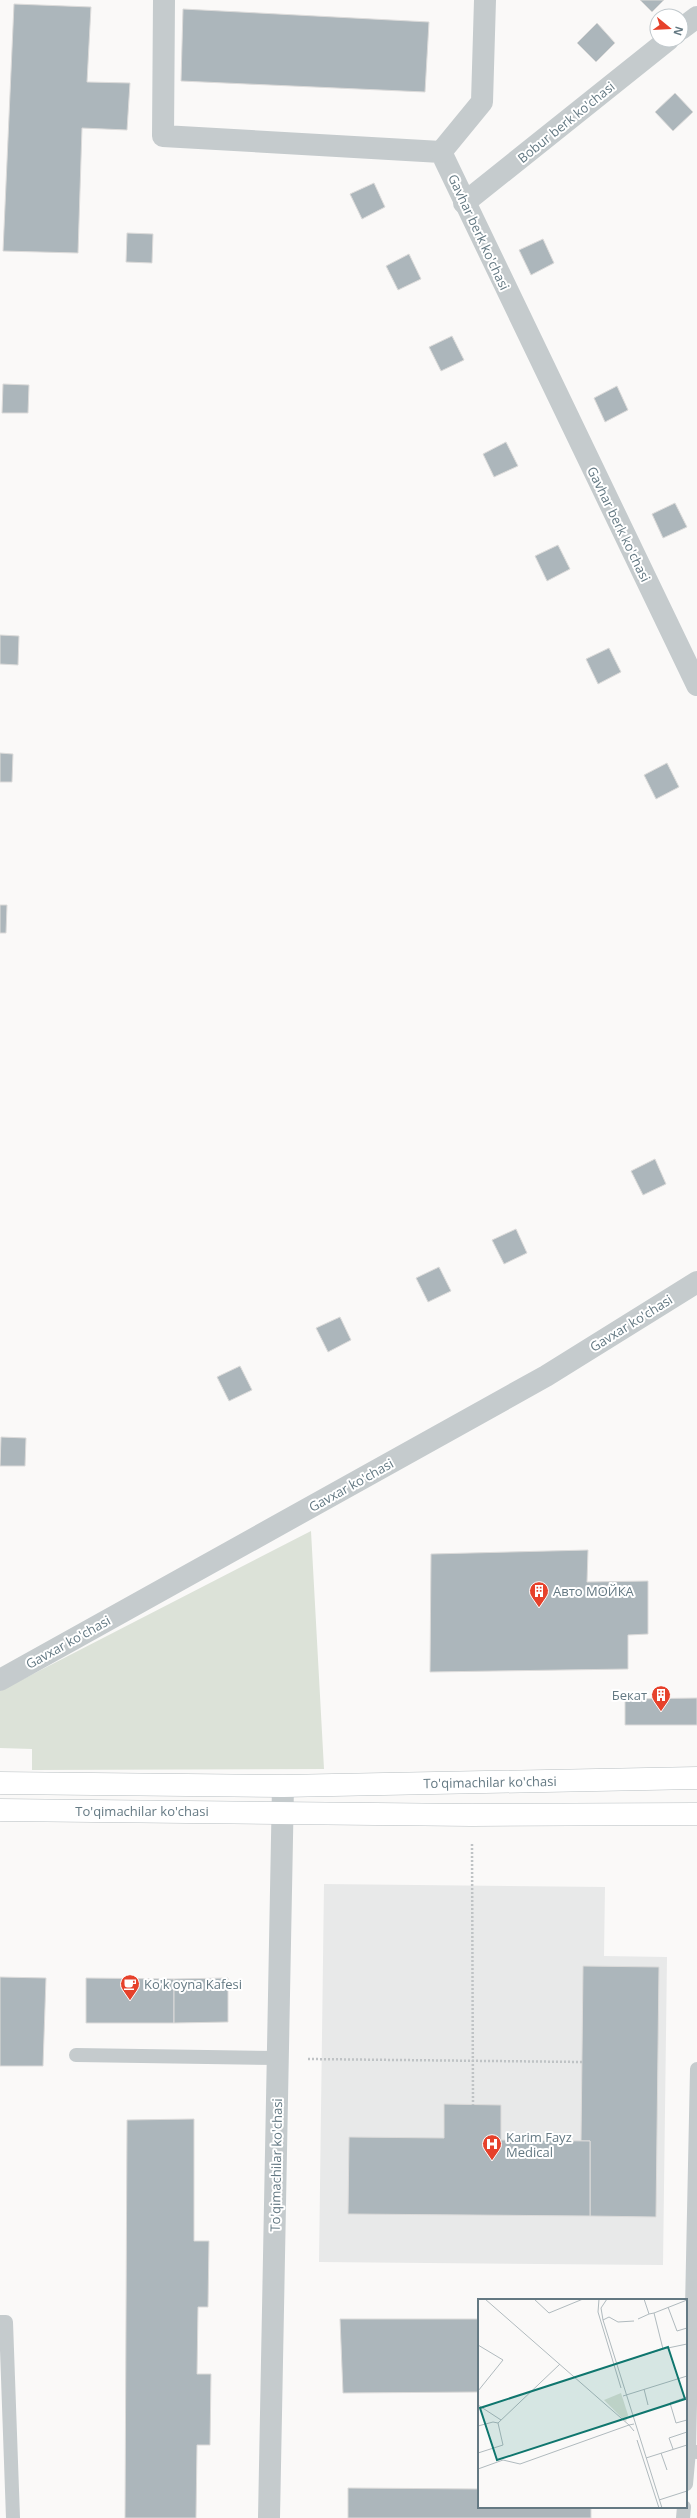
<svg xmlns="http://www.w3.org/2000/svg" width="697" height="2518" viewBox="0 0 697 2518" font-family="'Open Sans',sans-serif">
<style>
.built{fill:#e8e9e9}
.green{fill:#dce2d8}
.building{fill:#acb6bb;stroke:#dcdbda}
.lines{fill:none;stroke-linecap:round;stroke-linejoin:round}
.secondary-casing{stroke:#b8bfc2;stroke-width:23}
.path{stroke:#bfc3c5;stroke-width:2.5;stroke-dasharray:2 2;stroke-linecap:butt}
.service{stroke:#c5cbcd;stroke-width:14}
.minor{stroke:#c5cbcd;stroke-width:22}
.secondary{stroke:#fff;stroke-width:22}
.labels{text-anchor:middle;stroke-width:4;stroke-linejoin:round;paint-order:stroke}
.street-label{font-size:13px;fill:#647983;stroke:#fff}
.poi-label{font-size:13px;fill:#647983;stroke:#fff;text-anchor:start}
.inset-road{fill:none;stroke:#b0babe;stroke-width:1}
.view{fill:#0f766e;fill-opacity:0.15;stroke:#0f766e;stroke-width:2}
.inset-edge{fill:none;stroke:#647983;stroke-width:2}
</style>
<rect width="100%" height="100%" fill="#faf9f8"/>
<polygon class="built" points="324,1884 605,1887 604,1956 667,1957 663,2265 319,2262"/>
<polygon class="green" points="311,1531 324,1769 32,1770 32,1749 0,1748 0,1691"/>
<g class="building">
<polygon points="640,0 664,0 652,12"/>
<polygon points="14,4 91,7 87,82 130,83 127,130 82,128 78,253 3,251"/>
<polygon points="183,9 429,22 425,92 181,81"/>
<polygon points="597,23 615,43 596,62 577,43"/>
<polygon points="675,93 693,112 673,131 655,112"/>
<polygon points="374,183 385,207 362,219 350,194"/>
<polygon points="127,233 153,234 152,263 126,262"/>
<polygon points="543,239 554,263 531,275 519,250"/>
<polygon points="409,254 421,279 398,290 386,266"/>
<polygon points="452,336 464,360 441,371 429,347"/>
<polygon points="3,384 29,385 28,413 2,413"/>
<polygon points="617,386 628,410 605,422 594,398"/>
<polygon points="506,442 518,466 494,477 483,454"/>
<polygon points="675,503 687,527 663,538 652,514"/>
<polygon points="558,545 570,569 547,581 535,556"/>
<polygon points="0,635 19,636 18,665 0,664"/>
<polygon points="609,648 621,672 598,684 586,659"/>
<polygon points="0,753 13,754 12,782 0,782"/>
<polygon points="667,763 679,787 656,799 644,775"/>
<polygon points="0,905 7,905 6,933 0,933"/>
<polygon points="655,1159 666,1184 643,1195 631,1171"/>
<polygon points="516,1229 527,1253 504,1264 492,1240"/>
<polygon points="439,1267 451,1291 428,1302 416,1278"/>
<polygon points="340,1317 351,1340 328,1352 316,1328"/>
<polygon points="240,1366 252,1390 229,1401 217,1377"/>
<polygon points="1,1437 26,1438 25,1466 0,1466"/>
<polygon points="588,1550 587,1582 648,1581 648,1634 628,1635 628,1669 430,1672 431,1554"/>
<polygon points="697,1698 697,1725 625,1725 625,1699"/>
<polygon points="583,1966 659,1967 656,2217 590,2216 590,2141 581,2141"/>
<polygon points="0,1977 46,1978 43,2066 0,2066"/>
<polygon points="86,1978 174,1979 174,2023 86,2023"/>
<polygon points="228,1978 228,2022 174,2023 174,1979"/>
<polygon points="444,2104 501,2105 501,2140 590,2141 590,2216 348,2214 349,2137 444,2138"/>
<polygon points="194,2119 194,2241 209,2241 208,2307 198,2307 197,2374 211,2374 210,2445 197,2445 196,2518 125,2518 127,2120"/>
<polygon points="340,2319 479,2319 479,2392 343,2393"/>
<polygon points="348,2488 479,2489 479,2507 591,2507 591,2518 348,2518"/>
</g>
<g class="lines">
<defs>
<g id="secondary">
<polyline points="0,1783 283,1786 697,1778"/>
<polyline points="0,1810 472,1815 697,1814"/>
</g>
</defs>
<use href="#secondary" class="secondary-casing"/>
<g class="path">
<polyline points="472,1844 473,2105"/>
<polyline points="308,2059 582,2062"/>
</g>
<g class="service">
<polyline points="76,2055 278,2058"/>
<polyline points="697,2069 689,2451 697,2452"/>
<polyline points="0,2322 6,2322 13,2518"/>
<polyline points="686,2484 689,2451"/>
<polyline points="683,2518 684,2507"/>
</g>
<g class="minor">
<polyline points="164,0 163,136 441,152 697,685"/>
<polyline points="681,29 697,17"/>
<polyline points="441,152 482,102 485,0"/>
<polyline points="464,203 668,40"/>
<polyline points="0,1680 546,1376 697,1282"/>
<polyline points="269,2518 283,1786"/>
</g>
<use href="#secondary" class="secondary"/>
</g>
<defs>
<symbol id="building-pin" viewBox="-11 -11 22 30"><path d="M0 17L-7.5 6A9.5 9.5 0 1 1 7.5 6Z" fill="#e6412b" stroke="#fff"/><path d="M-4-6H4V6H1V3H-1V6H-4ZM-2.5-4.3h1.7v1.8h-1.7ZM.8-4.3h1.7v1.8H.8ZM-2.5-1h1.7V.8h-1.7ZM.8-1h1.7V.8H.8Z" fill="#fff"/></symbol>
<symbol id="cafe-pin" viewBox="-11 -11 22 30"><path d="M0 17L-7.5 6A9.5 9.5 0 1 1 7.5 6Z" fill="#e6412b" stroke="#fff"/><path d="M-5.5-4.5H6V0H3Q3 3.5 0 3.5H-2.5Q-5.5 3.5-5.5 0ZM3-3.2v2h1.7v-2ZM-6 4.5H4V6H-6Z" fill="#fff"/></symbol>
<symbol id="hospital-pin" viewBox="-11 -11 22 30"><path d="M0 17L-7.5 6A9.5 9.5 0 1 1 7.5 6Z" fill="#e6412b" stroke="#fff"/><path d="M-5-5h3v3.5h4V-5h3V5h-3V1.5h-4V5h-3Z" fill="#fff"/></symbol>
</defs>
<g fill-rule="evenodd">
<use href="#building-pin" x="528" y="1580" width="22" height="30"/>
<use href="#building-pin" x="650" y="1684" width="22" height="30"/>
<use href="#cafe-pin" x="119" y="1973" width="22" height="30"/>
<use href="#hospital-pin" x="481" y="2133" width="22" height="30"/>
</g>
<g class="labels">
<g class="street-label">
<text transform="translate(566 122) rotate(-39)" y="5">Bobur berk ko'chasi</text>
<text transform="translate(479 232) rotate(65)" y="5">Gavhar berk ko'chasi</text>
<text transform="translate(619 524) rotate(64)" y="5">Gavhar berk ko'chasi</text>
<text transform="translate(631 1323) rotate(-32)" y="5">Gavxar ko'chasi</text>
<text transform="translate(351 1485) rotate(-29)" y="5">Gavxar ko'chasi</text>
<text transform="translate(68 1642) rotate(-29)" y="5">Gavxar ko'chasi</text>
<text transform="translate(490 1782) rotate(-1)" y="5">To'qimachilar ko'chasi</text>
<text x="142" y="1816">To'qimachilar ko'chasi</text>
<text transform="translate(276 2165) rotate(-89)" y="5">To'qimachilar ko'chasi</text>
</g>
<g class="poi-label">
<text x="553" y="1596">Авто МОЙКА</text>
<text x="647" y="1700" text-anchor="end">Бекат</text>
<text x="144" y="1989">Ko'k oyna Kafesi</text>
<text x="506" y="2142">Karim Fayz<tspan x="506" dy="15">Medical</tspan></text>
</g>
</g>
<g transform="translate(478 2299)">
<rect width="209" height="209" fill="#faf9f8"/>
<path d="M143 94 150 116 148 123 126 101Z" fill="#dce2d8"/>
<path class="inset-road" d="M7 0 151 126 156 125M56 0 71 14 105 0M121 0 120 13 143 89M129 0 123 9 125 21 184 209M166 0 171 15 176 14M190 8 199 32 209 29M160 20 171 15M125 21 131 18 140 23 156 22M0 46 25 61 0 92M185 50 209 45M137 65 185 50 176 14 209 1M166 90 170 106M145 97 209 77M209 98 192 104 198 124 209 121M0 106 23 121M0 127 15 123 20 124M159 141 181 209M195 150 191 139 209 133M0 154 25 146 20 124 82 65M183 154 189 171M168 159 209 146M0 170 25 161 42 165 151 126 156 132M181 201 209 192"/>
<path class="view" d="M190 48 207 100 19 161 2 109Z"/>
<rect width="209" height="209" class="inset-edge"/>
</g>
<g transform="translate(669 28) rotate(108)"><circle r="19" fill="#ffffff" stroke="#c1c9cd"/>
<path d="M0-3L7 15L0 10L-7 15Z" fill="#e6412b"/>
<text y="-6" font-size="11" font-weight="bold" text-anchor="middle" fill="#647983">N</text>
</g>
</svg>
